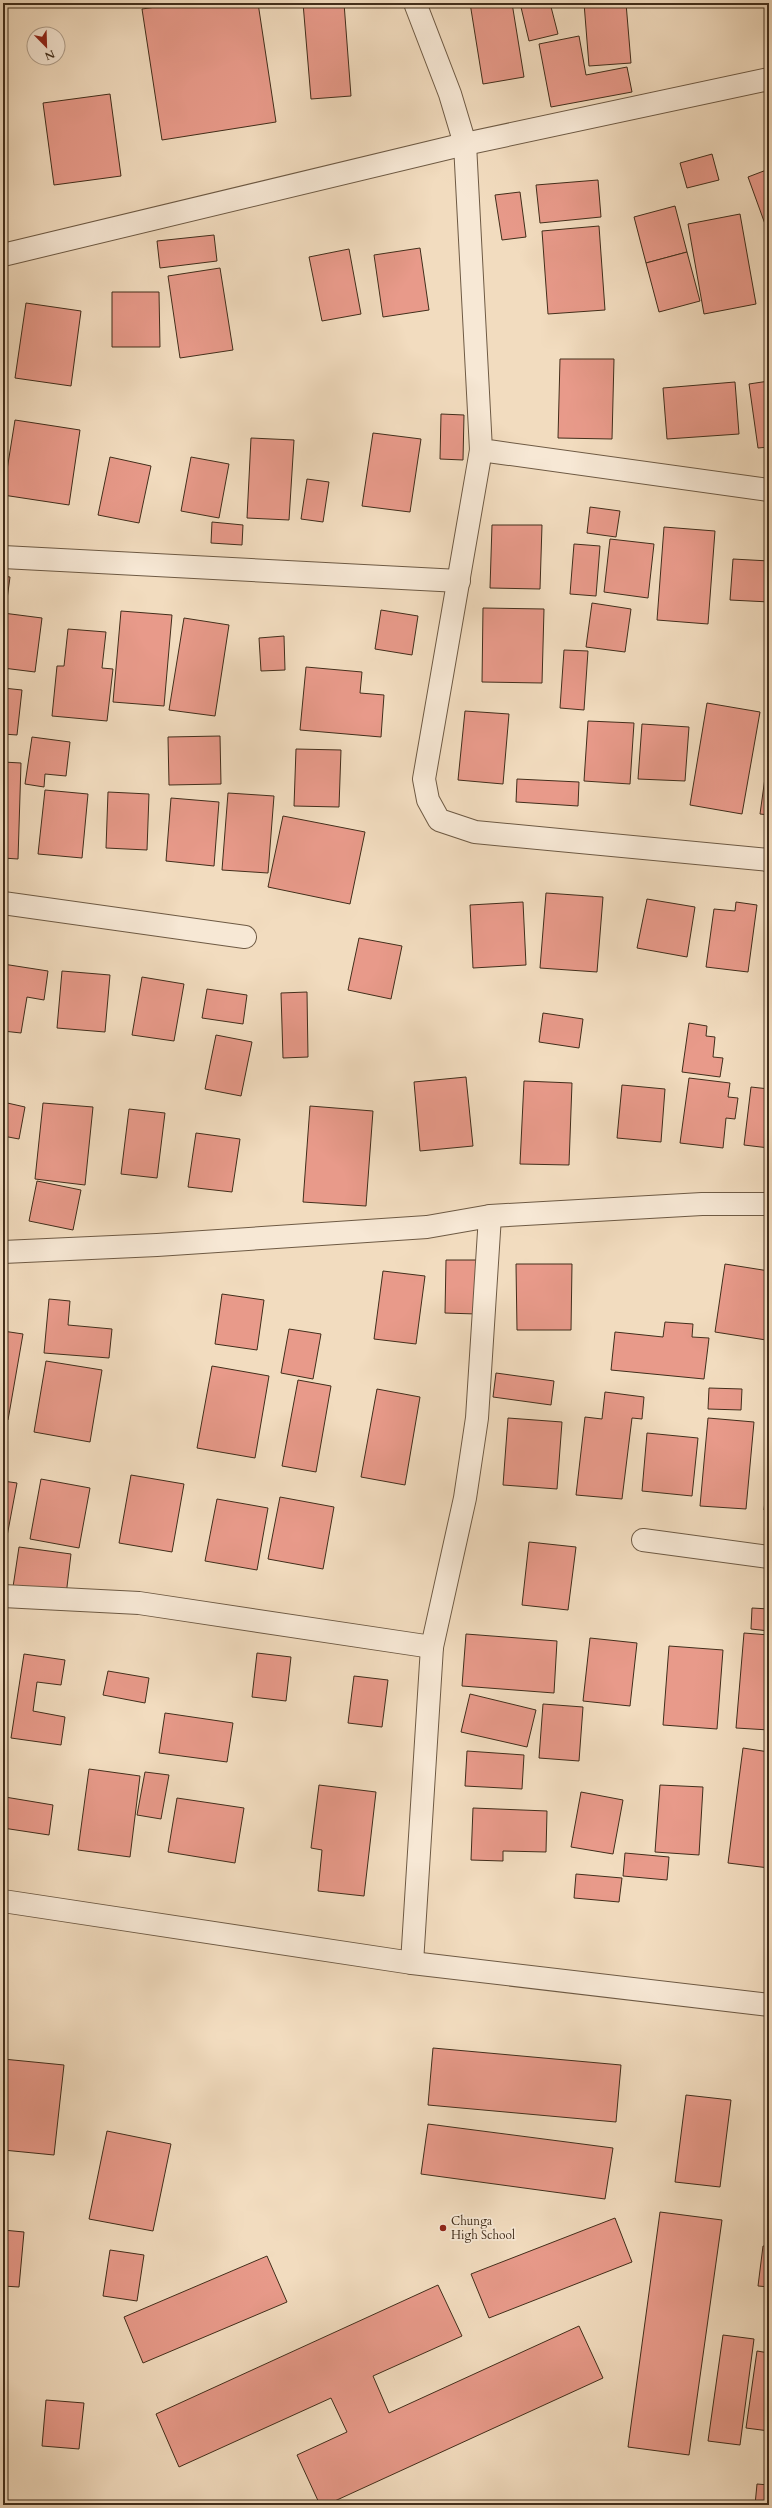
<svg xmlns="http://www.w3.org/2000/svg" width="772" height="2508" viewBox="0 0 772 2508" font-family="Cardo,serif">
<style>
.building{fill:#e89a8a;stroke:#422e1b}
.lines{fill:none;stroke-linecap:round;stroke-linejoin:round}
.minor-casing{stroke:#6e5a44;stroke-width:24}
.minor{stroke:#f7e8d5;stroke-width:22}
.poi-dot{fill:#8f2418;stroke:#f7e8d5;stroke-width:1.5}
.labels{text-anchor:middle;stroke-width:3.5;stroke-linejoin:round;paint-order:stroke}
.poi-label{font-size:12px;fill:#422e1b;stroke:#f7e8d5;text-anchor:start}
</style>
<rect width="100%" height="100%" fill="#f2dcbf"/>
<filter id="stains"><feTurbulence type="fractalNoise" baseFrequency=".005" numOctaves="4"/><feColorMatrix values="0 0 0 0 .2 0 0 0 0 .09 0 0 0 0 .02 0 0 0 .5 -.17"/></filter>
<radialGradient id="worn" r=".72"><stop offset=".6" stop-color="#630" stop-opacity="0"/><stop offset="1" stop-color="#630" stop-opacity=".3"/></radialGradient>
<g class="building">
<polygon points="184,3 258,3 276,122 162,140 142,9"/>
<polygon points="303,3 344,3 351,96 311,99"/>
<polygon points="470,3 512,3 524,77 483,84"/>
<polygon points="520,3 550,3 558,34 529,41"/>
<polygon points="584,3 626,3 631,63 589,66"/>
<polygon points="579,36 586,75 627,67 632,92 551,107 539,44"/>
<polygon points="110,94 121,176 54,185 43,103"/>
<polygon points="712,154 719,180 687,188 680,163"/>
<polygon points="769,169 769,223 765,224 748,177"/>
<polygon points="598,180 601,217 540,223 536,185"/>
<polygon points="520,192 526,237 502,240 495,195"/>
<polygon points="675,206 687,252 646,263 634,217"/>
<polygon points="740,214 756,304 704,314 688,224"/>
<polygon points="599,226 605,310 548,314 542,231"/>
<polygon points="214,235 217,261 160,268 157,241"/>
<polygon points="420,248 429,310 383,317 374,255"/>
<polygon points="349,249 361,314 322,321 309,257"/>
<polygon points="687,252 700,301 659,312 646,263"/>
<polygon points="220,268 233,350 180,358 168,276"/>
<polygon points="112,292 159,292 160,347 112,347"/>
<polygon points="26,303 81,311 71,386 15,378"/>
<polygon points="560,359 614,359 612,439 558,438"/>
<polygon points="769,381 769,447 758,448 749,384"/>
<polygon points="735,382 739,434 667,439 663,388"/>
<polygon points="441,414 464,415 463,460 440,459"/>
<polygon points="15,420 80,430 69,505 3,495"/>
<polygon points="373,433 421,439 410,512 362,506"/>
<polygon points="251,438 294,440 289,520 247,518"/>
<polygon points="110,457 151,466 139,523 98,515"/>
<polygon points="191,457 229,464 219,518 181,511"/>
<polygon points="307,479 329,482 323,522 301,519"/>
<polygon points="590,507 620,511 616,537 587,533"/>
<polygon points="212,522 243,525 242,545 211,543"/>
<polygon points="492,525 542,525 540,589 490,588"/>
<polygon points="664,527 715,531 708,624 657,620"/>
<polygon points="610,539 654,544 648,598 604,592"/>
<polygon points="574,544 600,546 596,596 570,594"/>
<polygon points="733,559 769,561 769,602 730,600"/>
<polygon points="3,576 10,577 6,607 3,606"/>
<polygon points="592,603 631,609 625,652 586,647"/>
<polygon points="483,608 544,609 542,683 482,682"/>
<polygon points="381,610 418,616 412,655 375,649"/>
<polygon points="121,611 172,615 164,706 113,702"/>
<polygon points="3,613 42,618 35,672 3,668"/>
<polygon points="184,618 229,625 215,716 169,710"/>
<polygon points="68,629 106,632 102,668 113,669 107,721 52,716 57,666 64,666"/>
<polygon points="284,636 285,670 261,671 259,638"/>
<polygon points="564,650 588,651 584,710 560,708"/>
<polygon points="306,667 362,672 360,693 384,695 381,737 300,730"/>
<polygon points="3,688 22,690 17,735 3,734"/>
<polygon points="707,703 760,712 742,814 690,805"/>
<polygon points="465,711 509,714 503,784 458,780"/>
<polygon points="588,721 634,723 630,784 584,781"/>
<polygon points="642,724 689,727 685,781 638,779"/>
<polygon points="220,736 221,784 169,785 168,737"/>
<polygon points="32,737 70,742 66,776 45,774 44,787 25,784"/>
<polygon points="296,749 341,750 339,807 294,806"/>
<polygon points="769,749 769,815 760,814"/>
<polygon points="3,762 21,763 18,859 3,858"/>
<polygon points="517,779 579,782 578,806 516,802"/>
<polygon points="45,790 88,794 82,858 38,854"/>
<polygon points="108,792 149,794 147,850 106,848"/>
<polygon points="228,793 274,796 268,873 222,870"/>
<polygon points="171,798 219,802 214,866 166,861"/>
<polygon points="283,816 365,832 350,904 268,887"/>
<polygon points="767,889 769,889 769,911 766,911"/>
<polygon points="546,893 603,897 597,972 540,968"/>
<polygon points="647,899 695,907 687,957 637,948"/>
<polygon points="523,902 526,965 473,968 470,905"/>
<polygon points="736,902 757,905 748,972 706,967 714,909 735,911"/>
<polygon points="359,938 402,946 391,999 348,990"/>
<polygon points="3,964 48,971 44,1000 27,997 21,1033 3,1031"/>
<polygon points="62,971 110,975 105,1032 57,1028"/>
<polygon points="142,977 184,984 174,1041 132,1035"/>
<polygon points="207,989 247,995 243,1024 202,1018"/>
<polygon points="307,992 308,1057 283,1058 281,993"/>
<polygon points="543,1013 583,1019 579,1048 539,1042"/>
<polygon points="689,1023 707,1026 706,1036 715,1037 713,1057 723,1058 720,1077 682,1072"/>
<polygon points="216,1035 252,1042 241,1096 205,1089"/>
<polygon points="466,1077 473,1146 420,1151 414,1082"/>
<polygon points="689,1078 730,1083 728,1097 738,1098 735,1119 726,1118 723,1148 680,1143"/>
<polygon points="524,1081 572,1083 569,1165 520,1164"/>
<polygon points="622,1085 665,1089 661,1142 617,1138"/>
<polygon points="751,1087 769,1089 769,1148 744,1145"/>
<polygon points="3,1102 25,1107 19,1139 3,1136"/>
<polygon points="43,1103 93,1107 85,1185 35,1179"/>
<polygon points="310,1106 373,1111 366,1206 303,1202"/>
<polygon points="129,1109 165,1113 157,1178 121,1174"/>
<polygon points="196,1133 240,1139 232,1192 188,1187"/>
<polygon points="37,1181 81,1190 73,1230 29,1221"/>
<polygon points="446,1260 477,1260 476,1314 445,1313"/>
<polygon points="516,1264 572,1264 571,1330 517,1330"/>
<polygon points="725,1264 769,1271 769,1319 766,1340 715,1332"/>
<polygon points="383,1271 425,1276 416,1344 374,1339"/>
<polygon points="222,1294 264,1300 257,1350 215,1344"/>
<polygon points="49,1299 70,1301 68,1325 112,1329 109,1358 44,1353"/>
<polygon points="665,1322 693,1324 692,1337 709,1338 704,1379 611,1370 615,1332 663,1337"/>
<polygon points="289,1329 321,1334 313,1379 281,1373"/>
<polygon points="3,1331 23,1334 8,1420 3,1419"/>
<polygon points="46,1361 102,1370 90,1442 34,1432"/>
<polygon points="212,1366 269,1376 255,1458 197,1448"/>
<polygon points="496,1373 554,1381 551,1405 493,1397"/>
<polygon points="298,1380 331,1386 316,1472 282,1466"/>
<polygon points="709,1388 742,1389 741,1410 708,1409"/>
<polygon points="377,1389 420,1397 405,1485 361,1477"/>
<polygon points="605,1392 644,1397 642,1419 632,1418 622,1499 576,1495 585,1417 602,1419"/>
<polygon points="508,1418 562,1422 557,1489 503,1485"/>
<polygon points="708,1418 754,1422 746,1509 700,1506"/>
<polygon points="647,1433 698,1438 692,1496 642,1491"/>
<polygon points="769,1460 769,1511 764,1510"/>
<polygon points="131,1475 184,1484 172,1552 119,1543"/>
<polygon points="41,1479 90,1488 79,1548 30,1539"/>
<polygon points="3,1481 17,1483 5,1547 3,1547"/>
<polygon points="280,1497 334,1507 323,1569 268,1559"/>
<polygon points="217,1499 268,1508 257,1570 205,1561"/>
<polygon points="529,1542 576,1547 568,1610 522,1605"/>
<polygon points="19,1547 71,1554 66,1595 13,1587"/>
<polygon points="752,1608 769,1609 769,1631 751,1629"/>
<polygon points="744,1633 769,1635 769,1730 736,1728"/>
<polygon points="466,1634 557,1641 554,1693 462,1686"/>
<polygon points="590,1638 637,1643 630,1706 583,1701"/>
<polygon points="669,1646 723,1650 717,1729 663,1725"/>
<polygon points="257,1653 291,1657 286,1701 252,1697"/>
<polygon points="24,1654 65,1660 61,1685 37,1682 33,1711 65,1717 61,1745 11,1738"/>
<polygon points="108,1671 149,1678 145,1703 103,1695"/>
<polygon points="354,1676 388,1680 382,1727 348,1723"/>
<polygon points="470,1694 536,1710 527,1747 461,1732"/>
<polygon points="543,1704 583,1707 579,1761 539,1758"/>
<polygon points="165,1713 233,1723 227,1762 159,1753"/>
<polygon points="743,1748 769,1752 769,1868 728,1863"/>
<polygon points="467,1751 524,1755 522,1789 465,1786"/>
<polygon points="89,1769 140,1776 130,1857 78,1850"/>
<polygon points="145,1772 169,1775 161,1819 137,1815"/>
<polygon points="319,1785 376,1792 364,1896 318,1891 322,1850 311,1848"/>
<polygon points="660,1785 703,1787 699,1855 655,1852"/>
<polygon points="581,1792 623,1800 613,1854 571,1847"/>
<polygon points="5,1797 53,1805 49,1835 3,1828"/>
<polygon points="177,1798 244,1808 235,1863 168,1852"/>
<polygon points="473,1808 547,1811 546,1852 503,1851 503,1861 471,1860"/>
<polygon points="625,1853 669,1857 667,1880 623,1876"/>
<polygon points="576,1874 622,1878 619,1902 574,1898"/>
<polygon points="433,2048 621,2065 616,2122 428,2105"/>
<polygon points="3,2059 64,2065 54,2155 3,2150"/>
<polygon points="686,2095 731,2100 720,2187 675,2182"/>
<polygon points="428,2124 613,2148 605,2199 421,2174"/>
<polygon points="107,2131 171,2144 153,2231 89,2219"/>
<polygon points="660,2212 722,2220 689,2455 628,2447"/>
<polygon points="615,2218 632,2262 489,2318 471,2274"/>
<polygon points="3,2230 24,2232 19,2287 3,2286"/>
<polygon points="763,2246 769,2246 769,2287 758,2286"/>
<polygon points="110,2250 144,2255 137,2301 103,2296"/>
<polygon points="267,2256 287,2302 143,2363 124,2317"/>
<polygon points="438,2285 462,2336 373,2376 389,2413 579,2326 603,2378 326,2505 320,2505 297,2455 347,2432 331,2398 179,2467 156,2414"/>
<polygon points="723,2335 754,2339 740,2445 708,2441"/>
<polygon points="757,2351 769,2353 769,2431 746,2428"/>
<polygon points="46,2400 84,2403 79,2449 42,2446"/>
<polygon points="757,2484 769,2485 769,2505 755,2505"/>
</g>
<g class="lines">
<defs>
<g id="minor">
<polyline points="415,3 450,94 465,144 481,450 769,490"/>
<polyline points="3,255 465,144 769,79"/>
<polyline points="481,450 424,779 428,800 439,820 475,832 769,860"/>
<polyline points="3,557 459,581"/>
<polyline points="3,903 245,937"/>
<polyline points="3,1252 157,1245 427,1227 490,1216 702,1204 769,1204"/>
<polyline points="643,1540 769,1557"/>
<polyline points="3,1596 139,1603 432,1647"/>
<polyline points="3,1901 412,1963 769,2005"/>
<polyline points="412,1963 432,1647 465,1498 477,1418 490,1216"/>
</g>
</defs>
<use href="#minor" class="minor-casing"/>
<use href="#minor" class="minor"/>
</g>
<circle class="poi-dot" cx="443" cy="2228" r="4"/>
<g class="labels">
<g class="poi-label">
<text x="451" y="2225">Chunga<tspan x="451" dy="14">High School</tspan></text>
</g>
</g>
<rect width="772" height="2508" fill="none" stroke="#f2dcbf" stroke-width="16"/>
<rect x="4" y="4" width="764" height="2500" fill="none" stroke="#422e1b" stroke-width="2"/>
<rect x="8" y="8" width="756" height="2492" fill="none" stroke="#422e1b"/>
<g transform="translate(46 46) rotate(157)"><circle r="19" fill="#f7e8d5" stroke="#af9e8b"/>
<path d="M0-3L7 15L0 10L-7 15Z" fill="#8f2418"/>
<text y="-6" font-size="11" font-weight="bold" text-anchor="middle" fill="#422e1b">N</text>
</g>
<rect width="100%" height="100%" filter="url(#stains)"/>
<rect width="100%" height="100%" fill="url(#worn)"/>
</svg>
